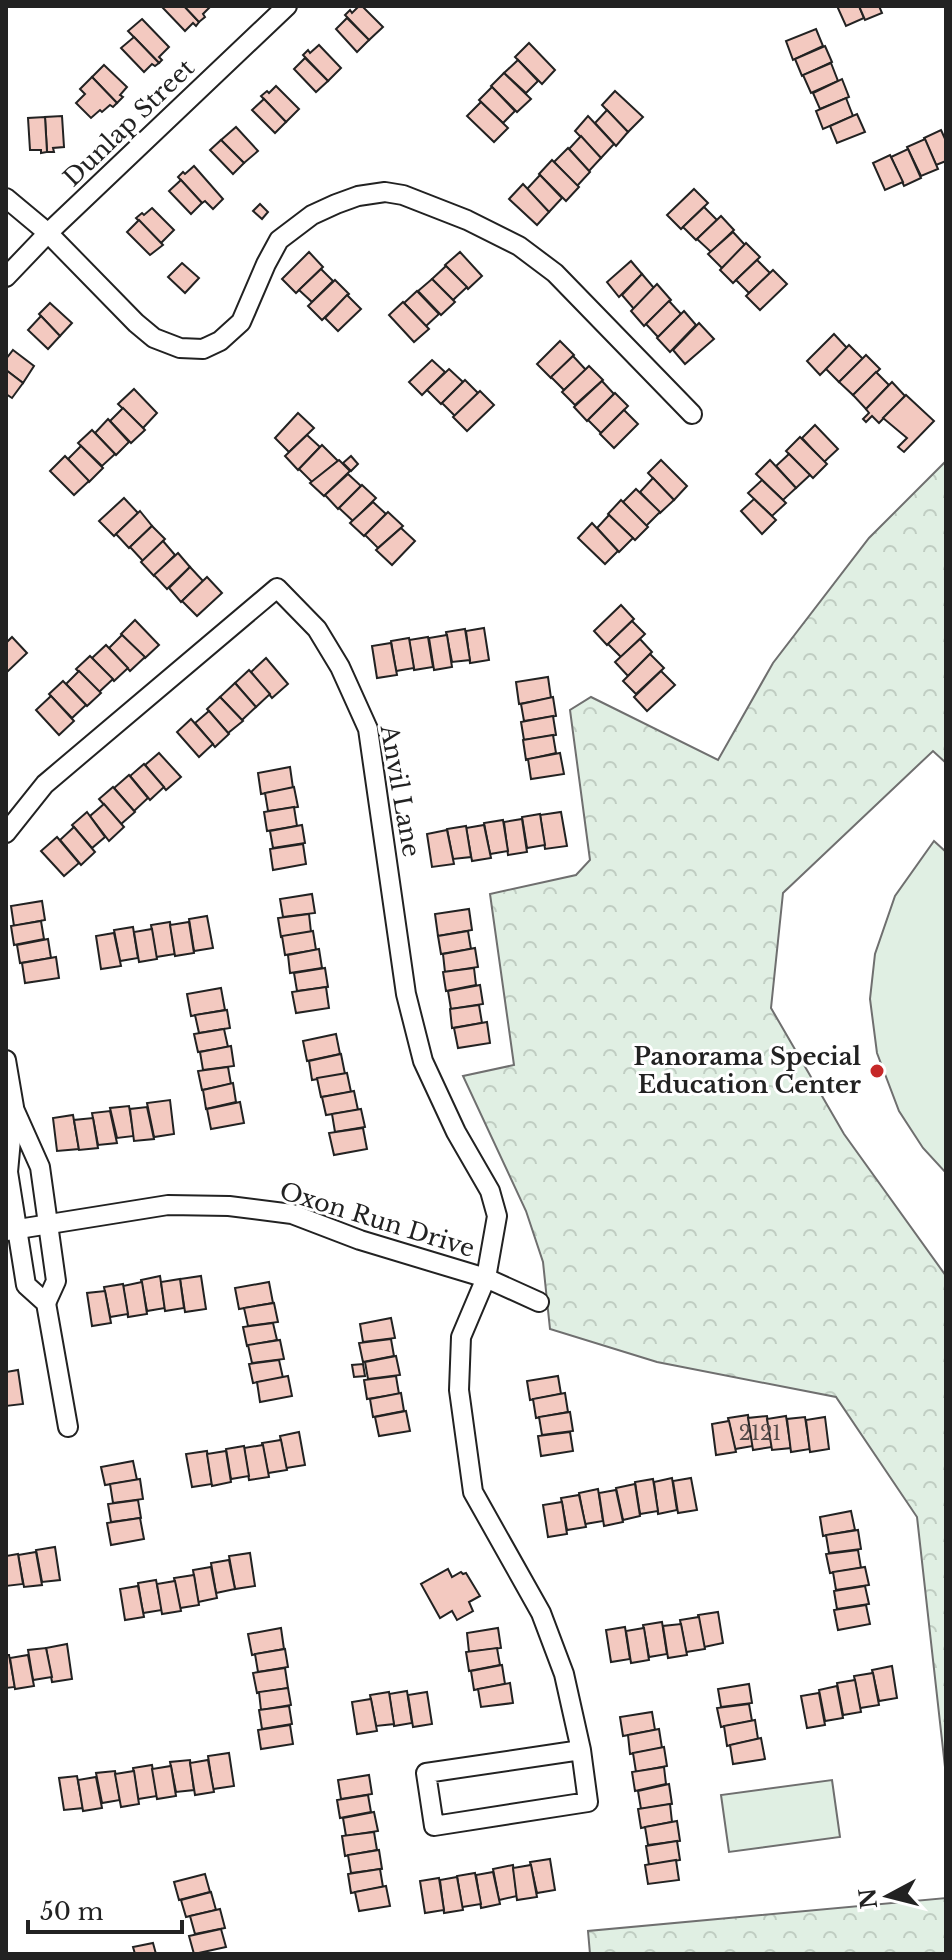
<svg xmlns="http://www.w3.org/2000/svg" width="952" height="1960" viewBox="0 0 952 1960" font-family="'Libre Baskerville',serif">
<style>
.forest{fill:url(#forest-crowns);stroke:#6f6f6f;stroke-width:2}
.pitch{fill:#e0efe3;stroke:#6f6f6f;stroke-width:2}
.building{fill:#f3c9c0;stroke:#222;stroke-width:2}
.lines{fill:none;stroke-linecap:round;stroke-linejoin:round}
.minor-casing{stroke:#222;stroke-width:22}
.minor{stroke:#fff;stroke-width:18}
.poi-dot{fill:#c62828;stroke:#fff;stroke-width:3}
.labels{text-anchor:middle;stroke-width:6;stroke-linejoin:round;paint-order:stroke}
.number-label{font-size:20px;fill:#564c4a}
.street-label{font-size:24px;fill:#222;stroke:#fff}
.poi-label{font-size:24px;font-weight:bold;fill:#222;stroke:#fff;text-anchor:end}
</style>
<defs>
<pattern id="forest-crowns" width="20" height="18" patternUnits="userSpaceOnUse" patternTransform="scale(2)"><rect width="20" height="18" fill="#e0efe3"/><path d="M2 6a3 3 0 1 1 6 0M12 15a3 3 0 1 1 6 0" fill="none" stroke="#c0cdc2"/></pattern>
</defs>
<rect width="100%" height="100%" fill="#fff"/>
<g class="forest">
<polygon points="946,461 946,763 933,751 783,893 771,1008 844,1134 946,1276 946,1776 917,1517 836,1397 657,1362 550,1329 543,1262 526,1211 463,1076 514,1065 490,894 576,875 590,860 570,710 591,697 718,760 773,663 869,538"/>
<polygon points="946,1898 946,1954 590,1954 588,1931"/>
</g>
<g class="pitch">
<polygon points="934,841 946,852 946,1173 923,1148 899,1111 877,1053 870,999 875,954 895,896"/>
<polygon points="832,1780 840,1837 729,1852 721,1795"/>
</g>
<g class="building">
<polygon points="165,6 184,6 199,22 196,26 193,23 185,31 163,8"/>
<polygon points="184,6 211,6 203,14 205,17 199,22"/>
<polygon points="359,6 362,6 383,27 369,40 345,15 350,10 352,13"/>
<polygon points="837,6 859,6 864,18 846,26"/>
<polygon points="859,6 879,6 882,13 865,20"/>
<polygon points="347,18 369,40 357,52 336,29"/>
<polygon points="142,19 169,47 159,57 162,60 159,63 128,31"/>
<polygon points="816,29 823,46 793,60 786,41"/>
<polygon points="134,37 159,63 155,66 152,64 144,72 121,48"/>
<polygon points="529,43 555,70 542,84 515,57"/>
<polygon points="319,45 341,68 328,81 303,55 308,50 310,53"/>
<polygon points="825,46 832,62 802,76 795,59"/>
<polygon points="305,58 328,81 316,92 294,69"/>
<polygon points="518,60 538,81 526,93 504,73"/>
<polygon points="831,63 838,81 811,93 803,75"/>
<polygon points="104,65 127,87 120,95 123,97 117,103 92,77"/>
<polygon points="504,73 531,99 517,112 491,86"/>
<polygon points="92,77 117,103 113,107 110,105 102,112 100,110 91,118 76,103 85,94 80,89"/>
<polygon points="842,79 849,97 820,109 813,93"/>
<polygon points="276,86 299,109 286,122 261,96 267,91 269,93"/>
<polygon points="492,87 515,111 503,123 479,100"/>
<polygon points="615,91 643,117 628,132 602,105"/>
<polygon points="846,98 853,116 823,129 816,111"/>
<polygon points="264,99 286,122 275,133 252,110"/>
<polygon points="481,102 508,128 494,142 467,116"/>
<polygon points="607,110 628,132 616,146 595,123"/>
<polygon points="857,114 865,132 837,143 830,126"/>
<polygon points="62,116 64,147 53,148 54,152 47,152 45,117"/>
<polygon points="588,116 614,144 601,158 575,131"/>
<polygon points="45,117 47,152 41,153 41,150 30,150 28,118"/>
<polygon points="236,127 258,151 244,163 221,140"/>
<polygon points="941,130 946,141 946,161 936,165 924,138"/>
<polygon points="581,136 601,158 589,171 569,149"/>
<polygon points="925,139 938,169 921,176 907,147"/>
<polygon points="221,140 244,163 233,174 210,150"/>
<polygon points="568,148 590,172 577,186 554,162"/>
<polygon points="908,149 921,178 904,186 891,157"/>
<polygon points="890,155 903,182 885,190 873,163"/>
<polygon points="552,160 579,187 566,201 539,174"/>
<polygon points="194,166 223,199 213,209 205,201 202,203 178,177 183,172 185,174"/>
<polygon points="540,175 562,198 549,212 527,189"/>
<polygon points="181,180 202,203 191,214 169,191"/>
<polygon points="523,184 549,212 537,225 509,199"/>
<polygon points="694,189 708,203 681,229 667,215"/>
<polygon points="260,204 268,212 262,219 253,211"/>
<polygon points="704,207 717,220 696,240 683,227"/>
<polygon points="152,208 174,230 161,243 136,218 142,213 144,215"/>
<polygon points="721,216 734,230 711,252 697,239"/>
<polygon points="139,220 163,245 150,255 127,232"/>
<polygon points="733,232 745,245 722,268 708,254"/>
<polygon points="746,243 760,257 733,283 720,270"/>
<polygon points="309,252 323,267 296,293 282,279"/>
<polygon points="460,252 482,276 468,289 445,265"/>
<polygon points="757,260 770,273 749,293 736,280"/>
<polygon points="631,261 642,274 619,297 607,282"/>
<polygon points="182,263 199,278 185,293 168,277"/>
<polygon points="446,266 467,287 453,300 432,279"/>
<polygon points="321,269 333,281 312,302 299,290"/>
<polygon points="773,270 787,284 760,310 746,296"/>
<polygon points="642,274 654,288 634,309 622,295"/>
<polygon points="432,279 455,302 441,315 418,291"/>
<polygon points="335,280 349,294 322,320 308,306"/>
<polygon points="657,284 671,300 644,326 631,311"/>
<polygon points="417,291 439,314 426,326 404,303"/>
<polygon points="347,295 361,309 338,331 325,318"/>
<polygon points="669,301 681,314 658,337 646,324"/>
<polygon points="403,302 429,329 414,342 389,315"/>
<polygon points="50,303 72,323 60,336 39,314"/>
<polygon points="684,311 696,325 670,352 657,338"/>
<polygon points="41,316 60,336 48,349 28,330"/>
<polygon points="699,323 714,339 685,364 673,350"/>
<polygon points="834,334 847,348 820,375 807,361"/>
<polygon points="560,341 574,355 551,378 537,364"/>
<polygon points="849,345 863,359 839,382 826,369"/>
<polygon points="13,350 34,366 23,383 6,370 6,359"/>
<polygon points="866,355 880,369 853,395 839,382"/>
<polygon points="573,356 586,370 564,390 551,377"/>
<polygon points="432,360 445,372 422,395 409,382"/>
<polygon points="589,366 603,380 575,405 562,392"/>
<polygon points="449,369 463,382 441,404 427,390"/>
<polygon points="6,370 23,383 12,398 6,394"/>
<polygon points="876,372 889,385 866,409 853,395"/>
<polygon points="465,380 478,393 455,416 442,403"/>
<polygon points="602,381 614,394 587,421 574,407"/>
<polygon points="892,382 905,396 879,423 872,416 866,422 863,419 869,413 866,409"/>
<polygon points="134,389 157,413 143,428 118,404"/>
<polygon points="480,391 494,405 467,431 453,417"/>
<polygon points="615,393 628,406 601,433 588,420"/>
<polygon points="906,395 934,421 904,452 898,447 907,438 883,418"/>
<polygon points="123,408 145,430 131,443 110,421"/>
<polygon points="624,410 638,424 614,448 600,434"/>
<polygon points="298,413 314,428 289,452 275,438"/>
<polygon points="108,419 129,442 116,455 95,433"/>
<polygon points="815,425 838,449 824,462 802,438"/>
<polygon points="92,430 115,454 102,466 78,443"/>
<polygon points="307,435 320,447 298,470 285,456"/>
<polygon points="800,437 827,464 813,478 786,451"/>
<polygon points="322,445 338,461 312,482 299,469"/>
<polygon points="81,446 103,468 89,482 68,459"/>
<polygon points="789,454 810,475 796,488 776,466"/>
<polygon points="65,456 89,481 74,495 50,471"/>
<polygon points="351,456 358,464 351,471 343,463"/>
<polygon points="339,460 350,471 324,496 310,483"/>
<polygon points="661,460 687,486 674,500 648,473"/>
<polygon points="770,460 796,488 783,500 756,474"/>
<polygon points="348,474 361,486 338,509 325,495"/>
<polygon points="653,478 674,500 660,513 640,492"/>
<polygon points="762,480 786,503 772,516 748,493"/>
<polygon points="362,485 376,498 353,521 339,508"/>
<polygon points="636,489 660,512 646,526 623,502"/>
<polygon points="124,498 138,513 114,536 99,521"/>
<polygon points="754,499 776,520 762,534 741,511"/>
<polygon points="621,500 648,527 635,540 608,514"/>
<polygon points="373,502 386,514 364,536 350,523"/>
<polygon points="140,511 152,526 129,548 116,534"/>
<polygon points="388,512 403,526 378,548 365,535"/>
<polygon points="609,515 633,538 619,552 597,528"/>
<polygon points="592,523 618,551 605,564 578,538"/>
<polygon points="152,526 165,539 143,561 130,547"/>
<polygon points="401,528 415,541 392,565 376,550"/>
<polygon points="163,541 175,555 154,576 141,562"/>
<polygon points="178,553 190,567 167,589 154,575"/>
<polygon points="190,567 203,581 181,602 169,588"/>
<polygon points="207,577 222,593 197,616 182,601"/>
<polygon points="621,605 634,619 607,645 594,631"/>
<polygon points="135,620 159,645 145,658 121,634"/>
<polygon points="632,621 645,634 621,657 608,644"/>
<polygon points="484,628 489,660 470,663 466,631"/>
<polygon points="465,629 470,660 452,662 446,632"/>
<polygon points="122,635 145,657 130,671 109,648"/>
<polygon points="447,635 452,667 434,670 429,638"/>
<polygon points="12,637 27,653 6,673 6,643"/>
<polygon points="428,637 433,667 414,670 409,640"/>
<polygon points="409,638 414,668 396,671 391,641"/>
<polygon points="640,639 652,652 628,676 615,662"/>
<polygon points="391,643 397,675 377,678 372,646"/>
<polygon points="106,645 128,668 114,681 92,658"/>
<polygon points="650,654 664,668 636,694 623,681"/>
<polygon points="90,656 113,679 99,692 76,669"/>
<polygon points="266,658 288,684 272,698 251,672"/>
<polygon points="249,670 270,694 256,707 235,683"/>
<polygon points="79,671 101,693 87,706 66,684"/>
<polygon points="661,671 675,685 647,711 634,697"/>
<polygon points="548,677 551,698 519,704 516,682"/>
<polygon points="63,681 86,705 72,718 49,694"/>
<polygon points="235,683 256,707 242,720 220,697"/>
<polygon points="51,696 74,721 59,735 36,710"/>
<polygon points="220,697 243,721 228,733 207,709"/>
<polygon points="553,697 556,716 524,721 521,704"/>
<polygon points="209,711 229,734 215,747 195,723"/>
<polygon points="553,716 556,735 524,740 521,722"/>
<polygon points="191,719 213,744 199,757 177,732"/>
<polygon points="553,735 556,753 526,760 523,740"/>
<polygon points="159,753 181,777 166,790 145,765"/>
<polygon points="560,753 564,774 531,779 528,759"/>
<polygon points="144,764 164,787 150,800 130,776"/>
<polygon points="290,767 293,788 261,794 258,773"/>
<polygon points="129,775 148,798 134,811 114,788"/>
<polygon points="113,787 135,812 121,824 99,799"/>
<polygon points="294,787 298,807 268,811 265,793"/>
<polygon points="104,804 124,827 109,841 90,816"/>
<polygon points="294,807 297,826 267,831 264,812"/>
<polygon points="87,812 105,837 92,848 72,825"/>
<polygon points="561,812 567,846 545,849 540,815"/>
<polygon points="540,814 545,845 527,848 522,817"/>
<polygon points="522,819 527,852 508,855 504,822"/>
<polygon points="503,820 508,851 490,854 484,823"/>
<polygon points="302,825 305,843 273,848 270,831"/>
<polygon points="484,825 491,858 472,861 466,828"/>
<polygon points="466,826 471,857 453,859 447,829"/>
<polygon points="74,827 95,852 81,865 60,840"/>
<polygon points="447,830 454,864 432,867 427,834"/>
<polygon points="57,837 79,863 64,876 41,851"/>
<polygon points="303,844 306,864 273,870 270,849"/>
<polygon points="312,894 315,913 283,917 280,899"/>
<polygon points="42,901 45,920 14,926 11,906"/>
<polygon points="469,909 472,930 438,936 435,914"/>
<polygon points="309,914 311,932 281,937 278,918"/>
<polygon points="207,916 213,948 194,951 189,919"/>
<polygon points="41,921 44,939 14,945 11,926"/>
<polygon points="170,922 175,954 156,957 151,925"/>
<polygon points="189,922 194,953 175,956 170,925"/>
<polygon points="133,927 138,958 120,961 114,930"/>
<polygon points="152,929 157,959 139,962 134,932"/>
<polygon points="313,931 316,950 285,955 282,936"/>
<polygon points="468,931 471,949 441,954 438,936"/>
<polygon points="114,933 121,966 101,969 96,936"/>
<polygon points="48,939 51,958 20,963 17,945"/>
<polygon points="475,948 478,967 445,972 443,954"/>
<polygon points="319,949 322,968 290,973 288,955"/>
<polygon points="56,957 59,978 25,983 22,963"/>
<polygon points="325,968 328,987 297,991 294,973"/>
<polygon points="474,968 476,985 446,991 443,972"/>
<polygon points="480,985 483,1004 451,1009 448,991"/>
<polygon points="326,987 329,1008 296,1013 292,992"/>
<polygon points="221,988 225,1010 191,1016 187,994"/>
<polygon points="479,1005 482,1023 452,1028 450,1009"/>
<polygon points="227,1010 230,1028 199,1033 195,1015"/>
<polygon points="487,1022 490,1043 458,1048 454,1028"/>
<polygon points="224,1029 228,1047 198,1052 194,1034"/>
<polygon points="336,1034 340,1054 307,1061 303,1041"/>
<polygon points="231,1046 234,1066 203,1070 200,1052"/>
<polygon points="341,1054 345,1074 312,1080 309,1061"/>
<polygon points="228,1067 231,1084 202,1090 198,1071"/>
<polygon points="347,1073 351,1092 321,1097 317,1078"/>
<polygon points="233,1083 236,1102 206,1109 203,1090"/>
<polygon points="354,1091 358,1110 326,1115 322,1097"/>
<polygon points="170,1100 174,1134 154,1137 147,1103"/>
<polygon points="240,1102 244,1123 211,1129 207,1109"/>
<polygon points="129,1106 134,1136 117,1138 110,1108"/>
<polygon points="147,1107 154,1139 134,1141 130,1109"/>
<polygon points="361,1109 365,1127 335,1132 332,1114"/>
<polygon points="110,1111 117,1143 98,1145 92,1113"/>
<polygon points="73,1115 79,1149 57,1151 53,1118"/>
<polygon points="93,1118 98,1148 79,1150 74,1120"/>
<polygon points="363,1128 367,1149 334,1155 329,1133"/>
<polygon points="160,1276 165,1308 147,1311 141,1280"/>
<polygon points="201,1276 206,1309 185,1312 180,1279"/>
<polygon points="180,1279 184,1308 165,1311 161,1282"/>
<polygon points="142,1282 147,1314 128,1317 123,1286"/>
<polygon points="269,1282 273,1303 239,1309 235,1288"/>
<polygon points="123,1284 128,1314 110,1317 104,1287"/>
<polygon points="105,1291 111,1323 92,1326 87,1293"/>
<polygon points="274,1303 278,1322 248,1326 244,1308"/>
<polygon points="391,1318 395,1338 363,1342 360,1324"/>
<polygon points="273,1323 277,1340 247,1346 243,1327"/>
<polygon points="391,1339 394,1356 363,1362 359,1343"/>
<polygon points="280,1340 284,1359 252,1363 248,1345"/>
<polygon points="396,1356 400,1375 368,1379 365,1362"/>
<polygon points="279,1360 283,1378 253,1383 249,1364"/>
<polygon points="363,1364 365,1376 354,1377 352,1365"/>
<polygon points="18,1370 23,1404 6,1406 6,1372"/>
<polygon points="288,1376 292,1396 260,1402 257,1382"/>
<polygon points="396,1376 399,1394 367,1399 364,1380"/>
<polygon points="558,1376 561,1394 530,1400 527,1381"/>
<polygon points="401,1393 404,1411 373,1417 370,1399"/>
<polygon points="565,1393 568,1412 536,1418 533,1399"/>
<polygon points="406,1411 410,1431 379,1436 375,1417"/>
<polygon points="570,1412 573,1431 542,1435 539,1417"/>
<polygon points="748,1415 753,1446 735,1449 728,1418"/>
<polygon points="767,1416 772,1447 753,1450 748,1418"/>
<polygon points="786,1416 791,1448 772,1450 767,1419"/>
<polygon points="805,1417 810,1449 791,1452 787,1419"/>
<polygon points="825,1417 829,1449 810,1452 806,1420"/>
<polygon points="729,1421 736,1452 716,1455 712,1424"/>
<polygon points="299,1432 305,1465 286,1468 280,1436"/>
<polygon points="570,1432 573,1451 541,1456 538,1436"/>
<polygon points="281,1440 287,1470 268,1473 262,1443"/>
<polygon points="263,1445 269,1477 249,1480 244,1448"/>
<polygon points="244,1446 249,1476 231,1479 226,1449"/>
<polygon points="207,1451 212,1484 192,1487 186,1454"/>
<polygon points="226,1451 231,1482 212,1486 207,1454"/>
<polygon points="133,1461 137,1480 105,1485 101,1467"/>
<polygon points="672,1478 677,1510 658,1514 654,1482"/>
<polygon points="691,1478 697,1510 678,1513 673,1481"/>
<polygon points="140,1479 143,1499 113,1503 110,1484"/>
<polygon points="653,1479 658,1511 640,1514 635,1482"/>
<polygon points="635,1484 640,1516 623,1520 616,1488"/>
<polygon points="598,1489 603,1521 585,1524 579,1493"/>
<polygon points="616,1490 623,1522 604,1526 599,1493"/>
<polygon points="579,1495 586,1527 567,1530 561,1498"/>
<polygon points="138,1500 141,1518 111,1522 108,1504"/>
<polygon points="562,1502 567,1534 548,1537 543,1505"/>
<polygon points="851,1511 855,1530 823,1536 820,1517"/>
<polygon points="140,1518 144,1539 111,1545 107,1523"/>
<polygon points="858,1530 861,1549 829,1553 826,1535"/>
<polygon points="55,1547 60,1580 42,1582 36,1550"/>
<polygon points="858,1550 861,1568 830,1573 826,1554"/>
<polygon points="36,1552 42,1585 24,1587 18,1555"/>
<polygon points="250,1553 255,1586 235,1589 229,1556"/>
<polygon points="18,1554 23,1584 6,1586 6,1556"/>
<polygon points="229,1560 235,1589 216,1593 211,1563"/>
<polygon points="211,1567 217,1598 198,1602 193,1570"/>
<polygon points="865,1567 869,1585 836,1590 833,1572"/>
<polygon points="448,1569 452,1577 461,1572 463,1574 466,1573 480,1596 469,1602 473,1611 457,1620 452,1611 440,1618 421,1584"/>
<polygon points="194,1575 199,1605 180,1608 174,1578"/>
<polygon points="156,1580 162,1610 143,1613 138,1583"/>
<polygon points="175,1581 181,1611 162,1614 157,1584"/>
<polygon points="138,1586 144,1617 125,1620 120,1589"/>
<polygon points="865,1586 869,1604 837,1609 834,1591"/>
<polygon points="866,1605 870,1624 838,1630 834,1610"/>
<polygon points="718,1612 723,1643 704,1647 698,1615"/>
<polygon points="699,1617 705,1649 686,1652 680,1620"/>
<polygon points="662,1622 667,1654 649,1657 643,1625"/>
<polygon points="681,1624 687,1655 668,1658 663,1626"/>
<polygon points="625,1627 630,1659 611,1662 606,1630"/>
<polygon points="281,1628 284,1649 252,1655 248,1634"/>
<polygon points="498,1628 501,1648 469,1652 467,1633"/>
<polygon points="644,1628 649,1660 631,1663 626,1631"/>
<polygon points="67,1644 72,1679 52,1682 46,1648"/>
<polygon points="46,1648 52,1677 33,1680 28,1650"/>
<polygon points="497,1648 500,1665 469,1671 466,1652"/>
<polygon points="285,1649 288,1667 258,1672 255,1654"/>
<polygon points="6,1655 9,1655 15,1687 6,1688"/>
<polygon points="28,1655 34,1686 15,1689 10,1658"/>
<polygon points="502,1665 505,1684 474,1690 471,1671"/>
<polygon points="892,1666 897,1698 879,1701 872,1670"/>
<polygon points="285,1668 288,1688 257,1693 253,1673"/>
<polygon points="873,1673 879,1705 860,1708 854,1676"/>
<polygon points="855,1680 861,1712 843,1715 837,1683"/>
<polygon points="510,1683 513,1703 481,1707 478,1689"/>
<polygon points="749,1684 752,1703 721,1707 718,1689"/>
<polygon points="837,1686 843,1718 825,1721 819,1690"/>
<polygon points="288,1688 291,1705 261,1710 259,1692"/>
<polygon points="407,1691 412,1723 394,1726 389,1694"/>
<polygon points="389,1692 394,1724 376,1726 370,1695"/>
<polygon points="427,1692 432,1724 413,1727 408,1695"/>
<polygon points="819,1693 825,1725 807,1728 801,1696"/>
<polygon points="371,1699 377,1731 357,1734 352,1702"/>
<polygon points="749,1704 752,1721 721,1727 717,1708"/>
<polygon points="289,1706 292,1724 262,1729 259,1710"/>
<polygon points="652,1712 655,1730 623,1736 620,1717"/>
<polygon points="755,1720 758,1739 727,1746 724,1726"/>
<polygon points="290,1725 293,1744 261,1749 258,1730"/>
<polygon points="659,1729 662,1748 630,1754 628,1735"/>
<polygon points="761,1738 765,1759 733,1764 730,1745"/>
<polygon points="664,1747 667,1766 636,1772 633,1753"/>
<polygon points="229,1753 234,1786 213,1789 208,1756"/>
<polygon points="190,1760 194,1790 176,1792 170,1762"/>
<polygon points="208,1760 214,1792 195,1795 190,1763"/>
<polygon points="152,1765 157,1796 138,1799 133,1768"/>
<polygon points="171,1766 176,1796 157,1799 152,1769"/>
<polygon points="664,1767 666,1784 635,1791 632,1772"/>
<polygon points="115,1771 120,1800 102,1803 96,1773"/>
<polygon points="134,1771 139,1804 121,1807 115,1774"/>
<polygon points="369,1775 372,1794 341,1799 338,1780"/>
<polygon points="77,1776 83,1808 64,1810 59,1778"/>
<polygon points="96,1777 102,1808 83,1811 78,1780"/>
<polygon points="669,1784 672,1804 641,1809 638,1791"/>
<polygon points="368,1795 371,1812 340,1818 337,1800"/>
<polygon points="670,1804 672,1822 641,1828 638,1809"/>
<polygon points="374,1812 378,1831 346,1836 343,1818"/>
<polygon points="677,1821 680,1841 648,1845 645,1827"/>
<polygon points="374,1832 377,1850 345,1856 342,1836"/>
<polygon points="677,1841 680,1860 649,1865 646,1846"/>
<polygon points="379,1850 382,1869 351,1873 348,1855"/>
<polygon points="550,1859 555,1890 537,1893 530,1862"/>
<polygon points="676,1860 679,1880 648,1884 645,1865"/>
<polygon points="513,1865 517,1896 499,1900 493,1869"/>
<polygon points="531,1865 537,1897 517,1900 513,1868"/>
<polygon points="380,1869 383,1887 351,1893 348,1874"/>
<polygon points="493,1872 500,1904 481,1908 476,1875"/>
<polygon points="475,1873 481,1904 462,1907 457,1876"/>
<polygon points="205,1874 210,1892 179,1900 174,1882"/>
<polygon points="457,1877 463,1910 444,1913 440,1880"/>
<polygon points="439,1878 444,1910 425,1913 420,1881"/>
<polygon points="386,1886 390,1906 359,1911 355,1892"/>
<polygon points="211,1892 216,1910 186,1917 181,1900"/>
<polygon points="220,1909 225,1928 195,1934 190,1916"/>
<polygon points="221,1929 226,1947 194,1954 189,1936"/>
<polygon points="153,1943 156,1954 135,1954 133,1947"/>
</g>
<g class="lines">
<defs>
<g id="minor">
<polyline points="6,198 48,233 136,323 154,338 180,348 203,349 220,341 241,322 266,264 279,240 312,215 336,204 358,196 385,192 403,195 467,220 519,246 555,273 692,414"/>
<polyline points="6,277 48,233 287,6"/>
<polyline points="6,833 45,784 277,588 317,629 340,667 368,729 406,994 423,1061 456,1132 490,1191 497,1216 486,1278 461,1337 459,1390 473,1492 541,1613 564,1674 581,1750 588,1802 434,1826 426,1773 581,1750"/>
<polyline points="6,1060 14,1107 8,1172 26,1285 46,1303 68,1427"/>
<polyline points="15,1111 40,1167 56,1281 46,1303"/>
<polyline points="6,1231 168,1205 229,1206 292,1214 360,1240 486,1278 539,1302"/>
</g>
</defs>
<use href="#minor" class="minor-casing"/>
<use href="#minor" class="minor"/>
</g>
<circle class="poi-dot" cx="877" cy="1071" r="8"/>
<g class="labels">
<g class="number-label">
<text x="760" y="1440">2121</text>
</g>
<g class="street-label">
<text transform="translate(129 123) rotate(-44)" y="8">Dunlap Street</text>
<text transform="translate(400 791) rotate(80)" y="8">Anvil Lane</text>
<text transform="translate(377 1220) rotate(17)" y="8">Oxon Run Drive</text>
</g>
<g class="poi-label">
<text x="861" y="1065">Panorama Special<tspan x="861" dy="28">Education Center</tspan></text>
</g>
</g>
<rect width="952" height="1960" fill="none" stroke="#222222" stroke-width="16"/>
<g transform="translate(888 1896) rotate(263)" stroke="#ffffff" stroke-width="6" paint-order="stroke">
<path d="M0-6L14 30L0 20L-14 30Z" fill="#222222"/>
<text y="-12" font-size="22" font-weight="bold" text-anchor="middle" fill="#222222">N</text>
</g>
<path d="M28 1920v12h154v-12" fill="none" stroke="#222222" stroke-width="4"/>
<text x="40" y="1920" font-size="24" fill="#222222" stroke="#ffffff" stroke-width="6" paint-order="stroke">50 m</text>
</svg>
